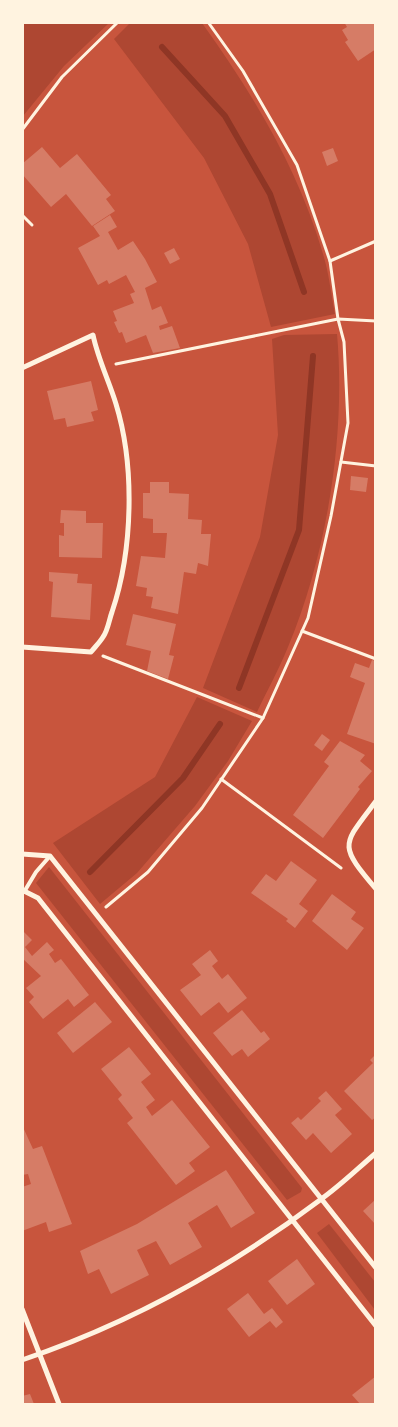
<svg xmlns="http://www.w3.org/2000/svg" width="398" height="1427" viewBox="0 0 398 1427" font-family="'Crimson Pro',serif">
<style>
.green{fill:#ae4732}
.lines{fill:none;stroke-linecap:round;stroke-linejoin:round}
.stream{stroke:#8f3625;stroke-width:6}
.building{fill:#d67c66}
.path{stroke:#fff3e0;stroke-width:3}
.service{stroke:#fff3e0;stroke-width:4}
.minor{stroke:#fff3e0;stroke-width:5}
</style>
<rect width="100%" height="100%" fill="#c8553d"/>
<g class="green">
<polygon points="23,22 109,23 64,66 23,116"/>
<path d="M130 23H202C253 94 299 170 323 254 329 273 331 294 335 314L271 327 248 244 204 158 114 39Z"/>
<path d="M337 334C346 435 327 554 288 647 279 669 267 691 257 712L203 688 260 537 278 435 272 339 284 335Z"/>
<polygon points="197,697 252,721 228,761 195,806 137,873 100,904 53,843 155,777"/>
<polygon points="49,867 302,1188 301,1192 287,1200 36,883"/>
<polygon points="329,1224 375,1282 375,1310 317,1233"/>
</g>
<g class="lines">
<g class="stream">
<polyline points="162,47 225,116 270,194 304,292"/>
<polyline points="239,688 299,530 313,356"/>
<polyline points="90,872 183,778 220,724"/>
</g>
</g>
<g class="building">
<polygon points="344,22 376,22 376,49 358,61 345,42 348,40 342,30 347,27"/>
<polygon points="42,147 60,168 77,154 111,195 106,199 115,211 92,226 66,194 51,207 22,174 22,164"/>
<polygon points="333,148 338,161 327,166 322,152"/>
<polygon points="110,215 117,227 108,232 118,250 133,241 145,259 157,282 145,288 152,310 161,306 168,323 159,326 160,330 172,326 180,348 153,353 146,335 126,343 122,332 119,333 114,322 117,321 113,311 134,303 130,294 135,292 126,275 109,284 107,280 98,285 78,248 100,236 93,226"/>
<polygon points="174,248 180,259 170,264 164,253"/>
<polygon points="91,381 98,410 91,412 94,421 67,427 65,418 54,420 47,391"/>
<polygon points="351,476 368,478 366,492 350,490"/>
<polygon points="150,482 169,482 169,493 189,494 188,519 202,520 201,534 211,534 208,566 198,563 196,574 184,572 178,614 151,608 153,597 146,596 147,588 136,586 141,556 165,558 167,533 153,533 153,519 143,518 143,493 150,493"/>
<polygon points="61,510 86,511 86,523 103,523 102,558 59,557 59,535 64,536 64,523 60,523"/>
<polygon points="49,572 78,574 77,583 92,584 90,620 51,617 53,582 49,581"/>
<polygon points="133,614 176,624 169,655 174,656 168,679 147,671 151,651 126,645"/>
<polygon points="372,660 376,661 376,744 347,734 365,683 350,677 355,663 369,668"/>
<polygon points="322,734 330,740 322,751 314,745"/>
<polygon points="340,741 365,755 360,761 372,771 358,787 360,789 323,838 293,815 329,766 324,762"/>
<polygon points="291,861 317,880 299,904 308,911 295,928 286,921 288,919 251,893 266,874 276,881"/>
<polygon points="332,894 356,912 351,919 364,928 347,950 312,921"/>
<polygon points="22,930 32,940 25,947 32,956 47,942 54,950 49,954 55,963 61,959 89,995 74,1007 68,999 43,1019 29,1002 34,997 26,988 41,976 22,958"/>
<polygon points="210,950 218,961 212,966 222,979 228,974 247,998 228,1013 219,1002 201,1016 180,990 201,975 192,964"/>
<polygon points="95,1002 112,1022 73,1053 57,1033"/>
<polygon points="242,1010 261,1033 264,1031 270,1039 248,1057 242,1049 232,1056 213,1033"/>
<polygon points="129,1047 151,1074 141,1082 155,1100 146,1107 152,1116 172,1100 210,1147 189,1163 195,1171 176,1185 127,1123 133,1118 118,1099 122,1095 101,1069"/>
<polygon points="376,1054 376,1117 372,1120 344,1091 373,1063 370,1060"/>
<polygon points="326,1091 342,1109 335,1115 352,1134 331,1153 313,1133 306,1140 291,1123 298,1117 301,1120 321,1101 318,1098"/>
<polygon points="22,1125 33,1149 42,1146 72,1224 49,1232 46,1222 22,1231 22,1187 31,1184 28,1174 22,1175"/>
<polygon points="226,1170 255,1213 231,1228 217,1205 188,1223 202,1247 170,1265 156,1241 137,1250 149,1275 111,1294 99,1269 88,1274 80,1251 137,1224"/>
<polygon points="376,1199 376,1225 363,1211"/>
<polygon points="297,1259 315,1284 287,1305 268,1281"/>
<polygon points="248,1293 264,1314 272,1308 283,1322 276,1328 270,1321 249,1337 227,1309"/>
<polygon points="376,1376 376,1404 360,1404 352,1395"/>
<polygon points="30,1394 34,1404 22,1404 22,1396"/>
</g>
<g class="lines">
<g class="path">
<polyline points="22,130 62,77 118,22"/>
<polyline points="22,215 32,225"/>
<polyline points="330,261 376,241"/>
<polyline points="116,364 338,319 376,321"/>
<polyline points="341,462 376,466"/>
<polyline points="302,631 376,659"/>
<polyline points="103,656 263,718"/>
<polyline points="221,779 341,868"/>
<polyline points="106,907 148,872 202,808 263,718 308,618 331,516 348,423 344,342 338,319 330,261 297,165 243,71 208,22"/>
</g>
<polyline class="service" points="24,892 36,872 50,856"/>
<g class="minor">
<path d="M22 368 93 335C98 359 109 381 116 404 135 466 133 550 112 612 109 620 108 630 103 637 100 642 95 647 91 652L22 647"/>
<path d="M376 801C342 846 338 844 376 889"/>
<polyline points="22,854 50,856 376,1268"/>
<polyline points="22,890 38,898 376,1326"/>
<polyline points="22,1309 59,1404"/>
<path d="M22 1360C129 1324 231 1267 320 1200 340 1186 357 1169 376 1153"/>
</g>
</g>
<rect width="398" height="1427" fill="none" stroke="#fff3e0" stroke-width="48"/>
</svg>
